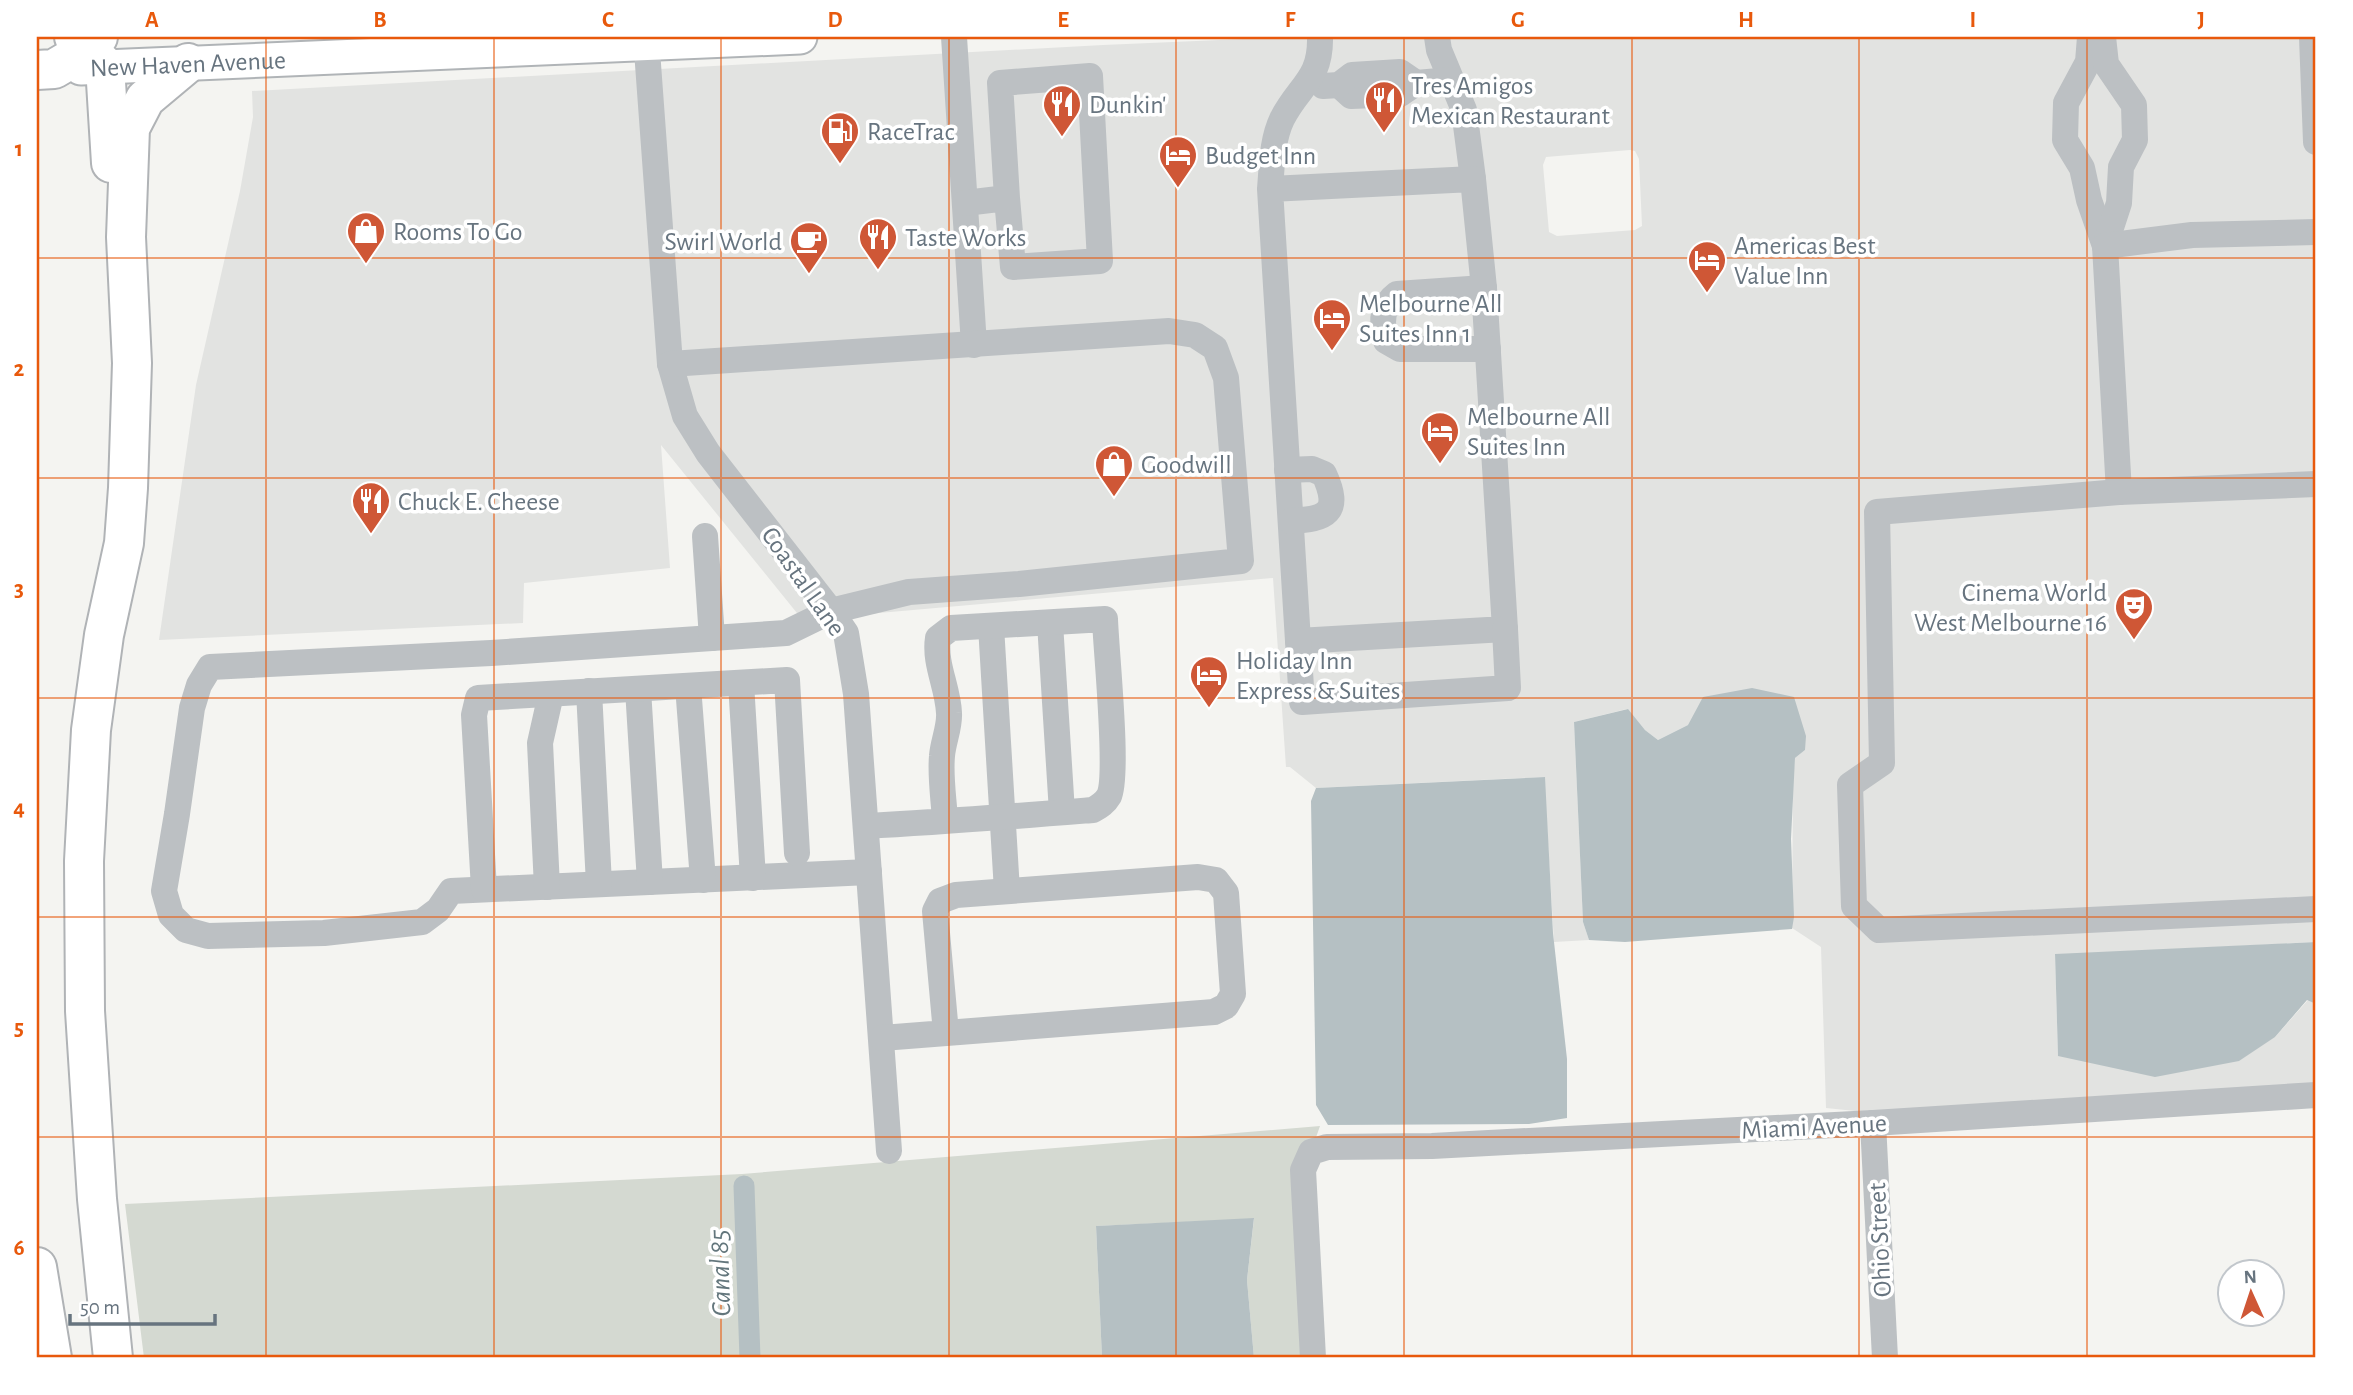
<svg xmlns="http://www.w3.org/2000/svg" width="2353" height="1395" viewBox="0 0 2353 1395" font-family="'Alegreya Sans',sans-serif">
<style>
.built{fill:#e2e3e1;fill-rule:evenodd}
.green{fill:#d4d9d1}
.water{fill:#b5c0c3}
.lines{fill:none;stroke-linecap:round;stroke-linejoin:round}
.canal{stroke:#b5c0c3;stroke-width:21}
.major-casing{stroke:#b0b4b7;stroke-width:37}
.highway-casing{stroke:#b0b3b6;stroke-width:42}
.minor{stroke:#bcc0c3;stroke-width:26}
.major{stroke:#fff;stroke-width:33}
.highway{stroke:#fff;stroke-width:38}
.grid{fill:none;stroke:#e8590c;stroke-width:2;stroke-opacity:0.55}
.labels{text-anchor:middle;stroke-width:7;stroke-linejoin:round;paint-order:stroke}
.street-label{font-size:26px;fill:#67747f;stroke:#fff}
.poi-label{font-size:26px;fill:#67747f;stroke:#fff;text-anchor:start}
.water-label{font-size:28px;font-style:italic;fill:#63767c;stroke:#fff}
.neatline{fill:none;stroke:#e8590c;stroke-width:2.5}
.grid-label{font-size:23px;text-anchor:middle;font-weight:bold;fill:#e8590c}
</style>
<rect width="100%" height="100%" fill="#f4f4f1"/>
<path class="built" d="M1287 37H2316V942L2055 955 2058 1056 2275 1037 2308 1000 2316 1004V1105L1991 1125 1826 1108 1821 947 1792 928 1793 778 1795 758 1805 750 1688 725 1658 740 1645 730 1627 709 1574 722 1583 922 1589 940 1554 942 1544 777 1316 788 1290 767H1286L1273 578 879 613 805 623 661 445 670 568 524 583 523 623 159 640 196 385 240 191 253 117 252 91 1103 45ZM1630 150 1635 151 1639 159 1642 226 1635 230 1557 236 1549 232 1543 165 1546 157Z"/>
<polygon class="green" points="1320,1126 1306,1166 1314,1358 1254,1358 1247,1280 1254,1219 1096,1226 1102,1358 144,1358 125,1204 742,1174"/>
<g class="water">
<polygon points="1752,688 1794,697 1806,736 1805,750 1795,758 1791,839 1794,917 1792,929 1625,942 1589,940 1583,922 1574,722 1628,709 1645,730 1658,740 1688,725 1703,697"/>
<polygon points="1545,777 1553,933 1567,1059 1567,1118 1529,1124 1328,1125 1316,1105 1311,801 1316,788"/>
<polygon points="2316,942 2316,1004 2307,1000 2275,1037 2239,1061 2155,1077 2058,1056 2055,954"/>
<polygon points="1254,1218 1247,1280 1254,1358 1102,1358 1096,1226"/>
</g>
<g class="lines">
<polyline class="canal" points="744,1186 750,1358"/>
<defs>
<g id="major">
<path id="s1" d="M81 68 800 37"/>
</g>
<g id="highway">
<polyline points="74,37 105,66 111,163"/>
<polyline points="37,70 54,69 88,49 98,37"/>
<polyline points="37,1267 52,1358"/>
<polyline points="113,1358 97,1199 85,1011 84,861 91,730 104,635 124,543 128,488 132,363 126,237 130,128 145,99 188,63"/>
</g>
</defs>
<use href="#major" class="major-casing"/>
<use href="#highway" class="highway-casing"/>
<g class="minor">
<polyline points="646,37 670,364 685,416 708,453 831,611 846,633 856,694 889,1151"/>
<polyline points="954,37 974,345"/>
<polyline points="1437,37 1439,50 1464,110 1473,179"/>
<polyline points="2090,37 2088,62 2066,103 2065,140 2082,168 2089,200 2105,246 2119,492"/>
<polyline points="2103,37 2106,64 2134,105 2135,140 2121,167 2119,203 2105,246"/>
<polyline points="2312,37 2316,142"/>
<polyline points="1339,85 1351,96 1400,94 1416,83 1451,80"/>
<polyline points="1323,86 1339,85 1352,75 1400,72 1416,83"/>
<path d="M1270 189 1473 179 1484 288 1505 629 1298 641 1270 189C1272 165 1272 140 1282 119 1299 85 1321 80 1320 37"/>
<polyline points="965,203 1007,198 1013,267 1100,261 1090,76 1000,83 1007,198"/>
<polyline points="2105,246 2192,235 2316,232"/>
<path d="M1484 288 1397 294C1381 306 1381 323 1386 341L1400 349H1488"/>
<polyline points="670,364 1169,331 1195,335 1215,348 1226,378 1241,561 1019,584 909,592 831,611 786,633 491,653 210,667 199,685 192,708 177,814 164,891 171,915 186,930 208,936 324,933 422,922 438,910 451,891 869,872"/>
<path d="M1287 470 1312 469 1324 474C1342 513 1326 519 1291 521"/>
<polyline points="2316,484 2119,492 1877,512 1882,763 1850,785 1854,906 1879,930 2316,909"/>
<polyline points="705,536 712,638"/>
<polyline points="1050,623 1062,812"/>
<polyline points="991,626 1007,891"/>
<polyline points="1298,641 1302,702 1508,688 1505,629"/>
<polyline points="741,683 753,878"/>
<polyline points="688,686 703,880"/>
<polyline points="638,689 650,882"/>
<polyline points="589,691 599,884"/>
<path d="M866 826C942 822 1017 816 1093 810 1100 806 1105 803 1109 796 1119 774 1106 651 1105 619L951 628 938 638C934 664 948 687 949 713 950 727 943 742 942 756 940 777 944 800 945 821"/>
<polyline points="547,887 540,743 551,694"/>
<polyline points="484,889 474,715 478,698 787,680 797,853"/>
<polyline points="882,1038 1214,1012 1226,1006 1233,994 1226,893 1216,880 1198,877 956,895 940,901 935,911 946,1033"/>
<polyline points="1873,1123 1885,1358"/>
<polyline points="1313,1358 1303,1170 1311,1152 1327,1147 1432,1146 1873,1123 2316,1095"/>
</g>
<use href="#major" class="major"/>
<use href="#highway" class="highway"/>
</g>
<path class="grid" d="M266 37V1358M494 37V1358M721 37V1358M949 37V1358M1176 37V1358M1404 37V1358M1632 37V1358M1859 37V1358M2087 37V1358M37 258H2316M37 478H2316M37 698H2316M37 917H2316M37 1137H2316"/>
<defs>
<symbol id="restaurant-pin" viewBox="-11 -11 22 30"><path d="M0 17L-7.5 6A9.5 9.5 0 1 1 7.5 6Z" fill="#cf5736" stroke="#fff"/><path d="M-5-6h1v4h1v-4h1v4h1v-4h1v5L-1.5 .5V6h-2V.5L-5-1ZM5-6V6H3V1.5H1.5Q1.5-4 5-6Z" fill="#fff"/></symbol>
<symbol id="fuel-pin" viewBox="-11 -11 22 30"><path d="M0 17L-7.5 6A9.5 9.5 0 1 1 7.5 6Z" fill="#cf5736" stroke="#fff"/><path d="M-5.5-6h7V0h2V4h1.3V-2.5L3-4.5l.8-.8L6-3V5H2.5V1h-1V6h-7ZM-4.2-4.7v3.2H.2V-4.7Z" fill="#fff"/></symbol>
<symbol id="hotel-pin" viewBox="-11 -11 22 30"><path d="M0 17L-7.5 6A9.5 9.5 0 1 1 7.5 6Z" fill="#cf5736" stroke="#fff"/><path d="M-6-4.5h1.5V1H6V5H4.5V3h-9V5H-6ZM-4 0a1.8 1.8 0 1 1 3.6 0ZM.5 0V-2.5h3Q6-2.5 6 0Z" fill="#fff"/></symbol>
<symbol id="shop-pin" viewBox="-11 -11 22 30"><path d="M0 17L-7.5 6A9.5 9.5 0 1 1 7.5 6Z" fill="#cf5736" stroke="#fff"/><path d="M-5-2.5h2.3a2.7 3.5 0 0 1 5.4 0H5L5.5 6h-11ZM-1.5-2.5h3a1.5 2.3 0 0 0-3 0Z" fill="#fff"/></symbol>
<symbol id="cafe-pin" viewBox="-11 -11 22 30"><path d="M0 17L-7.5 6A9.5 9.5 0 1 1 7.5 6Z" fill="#cf5736" stroke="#fff"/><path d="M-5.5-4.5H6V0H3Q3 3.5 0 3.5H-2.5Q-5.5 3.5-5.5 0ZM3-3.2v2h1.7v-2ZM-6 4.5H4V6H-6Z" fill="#fff"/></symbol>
<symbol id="theatre-pin" viewBox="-11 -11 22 30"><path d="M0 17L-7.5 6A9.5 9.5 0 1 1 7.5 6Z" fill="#cf5736" stroke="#fff"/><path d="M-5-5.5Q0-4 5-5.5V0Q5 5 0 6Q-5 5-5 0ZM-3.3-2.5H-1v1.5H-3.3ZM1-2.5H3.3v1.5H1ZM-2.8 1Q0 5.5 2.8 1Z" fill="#fff"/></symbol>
</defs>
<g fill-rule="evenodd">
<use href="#restaurant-pin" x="1362" y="78" width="44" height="60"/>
<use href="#restaurant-pin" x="1040" y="82" width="44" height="60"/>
<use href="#fuel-pin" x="818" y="109" width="44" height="60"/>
<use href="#hotel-pin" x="1156" y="133" width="44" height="60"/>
<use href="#shop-pin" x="344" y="209" width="44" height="60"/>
<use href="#restaurant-pin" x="856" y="215" width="44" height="60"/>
<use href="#cafe-pin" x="787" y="219" width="44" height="60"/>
<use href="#hotel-pin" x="1685" y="238" width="44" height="60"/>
<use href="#hotel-pin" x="1310" y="296" width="44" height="60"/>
<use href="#hotel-pin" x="1418" y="409" width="44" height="60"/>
<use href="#shop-pin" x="1092" y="442" width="44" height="60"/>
<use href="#restaurant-pin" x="349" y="479" width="44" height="60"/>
<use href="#theatre-pin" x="2112" y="585" width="44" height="60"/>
<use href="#hotel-pin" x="1187" y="653" width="44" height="60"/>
</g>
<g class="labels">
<g class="street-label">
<text dy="9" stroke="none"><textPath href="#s1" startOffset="107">New Haven Avenue</textPath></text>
<text transform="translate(804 581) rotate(55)" y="9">Coastal Lane</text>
<text transform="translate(1814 1126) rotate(-3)" y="9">Miami Avenue</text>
<text transform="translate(1879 1240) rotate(-93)" y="9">Ohio Street</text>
</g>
<g class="poi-label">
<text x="1411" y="94">Tres Amigos<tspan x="1411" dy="30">Mexican Restaurant</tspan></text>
<text x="1089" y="113">Dunkin'</text>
<text x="867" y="140">RaceTrac</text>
<text x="1205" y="164">Budget Inn</text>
<text x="393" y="240">Rooms To Go</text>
<text x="905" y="246">Taste Works</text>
<text x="782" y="250" text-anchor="end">Swirl World</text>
<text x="1734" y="254">Americas Best<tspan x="1734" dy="30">Value Inn</tspan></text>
<text x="1359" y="312">Melbourne All<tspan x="1359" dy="30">Suites Inn 1</tspan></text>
<text x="1467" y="425">Melbourne All<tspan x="1467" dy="30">Suites Inn</tspan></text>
<text x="1141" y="473">Goodwill</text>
<text x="398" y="510">Chuck E. Cheese</text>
<text x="2107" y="601" text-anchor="end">Cinema World<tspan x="2107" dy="30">West Melbourne 16</tspan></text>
<text x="1236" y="669">Holiday Inn<tspan x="1236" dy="30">Express &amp; Suites</tspan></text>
</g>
<g class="water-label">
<text transform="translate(719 1273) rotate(-92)" y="10">Canal 85</text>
</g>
</g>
<rect width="2353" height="1395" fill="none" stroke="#ffffff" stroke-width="77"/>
<g transform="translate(2251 1293) rotate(357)"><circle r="33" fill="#ffffff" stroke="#c2c7cc" stroke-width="2"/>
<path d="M0-5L12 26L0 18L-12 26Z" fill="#cf5736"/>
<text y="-10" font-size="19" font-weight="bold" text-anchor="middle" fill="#67747f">N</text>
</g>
<path d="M70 1314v10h145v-10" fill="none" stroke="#67747f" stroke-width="3.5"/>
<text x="80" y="1314" font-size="21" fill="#67747f" stroke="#ffffff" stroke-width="5" paint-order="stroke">50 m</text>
<rect x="38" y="38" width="2276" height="1318" class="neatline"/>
<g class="grid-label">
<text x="152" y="27">A</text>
<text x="380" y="27">B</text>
<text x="608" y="27">C</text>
<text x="835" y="27">D</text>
<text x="1063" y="27">E</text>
<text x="1290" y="27">F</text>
<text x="1518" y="27">G</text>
<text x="1746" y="27">H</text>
<text x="1973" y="27">I</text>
<text x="2201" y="27">J</text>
<text x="19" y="156">1</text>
<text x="19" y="376">2</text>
<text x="19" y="596">3</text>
<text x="19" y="815">4</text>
<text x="19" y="1035">5</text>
<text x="19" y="1255">6</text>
</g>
</svg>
